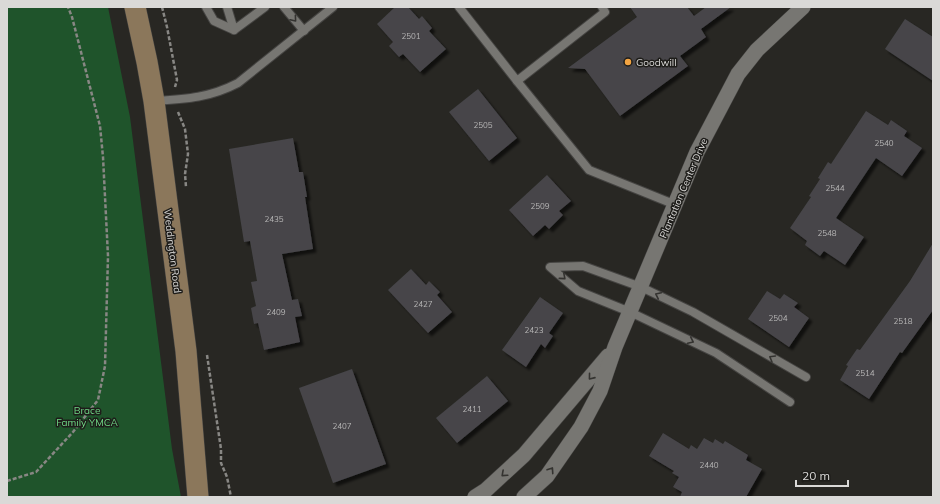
<svg xmlns="http://www.w3.org/2000/svg" width="940" height="504" viewBox="0 0 940 504" font-family="Mulish,sans-serif">
<style>
.park{fill:#1f542b}
.building{fill:#464549;filter:url(#shadow)}
.lines{fill:none;stroke-linecap:round;stroke-linejoin:round}
.service-casing{stroke:#454442;stroke-width:10}
.minor-casing{stroke:#454442;stroke-width:16}
.secondary-casing{stroke:#454442;stroke-width:22}
.path{stroke:#888784;stroke-width:2.5;stroke-dasharray:4 2;stroke-linecap:butt}
.service{stroke:#777672;stroke-width:8}
.minor{stroke:#777672;stroke-width:15}
.secondary{stroke:#8b775b;stroke-width:21}
.oneway{stroke:#343330}
.poi-dot{fill:#f3a442;stroke:#1e1d1a;stroke-width:1.5}
.labels{text-anchor:middle;stroke-width:3;stroke-linejoin:round;paint-order:stroke}
.number-label{font-size:8px;fill:#b5b4b4}
.poi-label{font-size:10px;fill:#dad9d7;stroke:#1e1d1a;text-anchor:start}
.street-label{font-size:10px;fill:#dad9d7;stroke:#1e1d1a}
.park-label{font-size:10px;fill:#6fd986;stroke:#1e1d1a}
</style>
<defs>
<filter id="shadow"><feDropShadow dx="3.5" dy="3.5" stdDeviation="1" flood-color="#0009"/></filter>
</defs>
<rect width="100%" height="100%" fill="#282723"/>
<polygon class="park" points="7,7 108,7 130,117 172,449 181,497 7,497"/>
<g class="building">
<polygon points="395,7 408,7 419,19 422,16 432,28 429,31 446,49 420,72 403,54 399,57 389,46 393,42 377,24"/>
<polygon points="630,7 687,7 694,16 706,7 731,7 701,29 706,37 680,56 688,66 620,116 585,69 568,68 637,17"/>
<polygon points="905,19 933,37 933,81 885,49"/>
<polygon points="478,89 517,138 489,161 449,112"/>
<polygon points="866,111 888,125 891,120 907,131 904,136 922,148 902,176 876,158 836,218 864,237 845,265 824,251 820,256 805,245 807,241 790,228 811,197 809,196 820,179 818,178 828,162 831,164"/>
<polygon points="293,138 299,172 303,172 307,197 305,197 313,249 282,254 292,300 298,299 302,316 295,317 300,342 264,350 258,323 254,324 251,308 256,306 251,282 257,281 250,241 244,242 229,149"/>
<polygon points="547,175 571,201 559,211 563,215 549,229 545,225 533,236 509,210"/>
<polygon points="933,243 933,310 902,353 900,352 869,399 840,380 848,366 846,365 857,349 860,350 910,281"/>
<polygon points="411,269 426,285 429,281 440,292 437,295 452,312 428,333 388,290"/>
<polygon points="767,291 780,299 784,294 798,303 794,307 809,318 789,347 748,319"/>
<polygon points="540,297 563,313 549,333 553,336 545,348 541,344 526,367 502,350"/>
<polygon points="352,369 386,464 333,483 299,388"/>
<polygon points="487,376 508,401 457,443 436,418"/>
<polygon points="663,433 689,449 691,445 697,449 704,438 713,443 715,439 723,444 725,441 748,455 746,460 762,469 746,497 680,497 682,492 673,487 679,477 672,473 674,471 649,456"/>
</g>
<g class="lines">
<defs>
<g id="service">
<polyline points="206,7 214,21 234,30"/>
<polyline points="227,7 234,30 265,7"/>
<polyline points="284,7 304,31"/>
<polyline points="459,7 517,81 605,12 602,7"/>
<polyline points="517,81 589,170 676,205"/>
<path d="M154 101C186 99 209 98 238 83L333 7"/>
<polyline points="790,402 716,353 630,312 578,291 550,267 583,266 641,287 693,312 806,377"/>
</g>
<g id="minor">
<polyline points="475,497 486,490 524,455 608,356"/>
<polyline points="524,497 547,476 581,427 600,391 615,347 697,152 738,74 757,50 803,7"/>
</g>
<polyline id="secondary" points="135,7 147,62 154,101 186,351 198,497"/>
</defs>
<use href="#service" class="service-casing"/>
<use href="#minor" class="minor-casing"/>
<use href="#secondary" class="secondary-casing"/>
<g class="path">
<polyline points="162,7 167,27 177,80 175,87"/>
<polyline points="178,112 185,129 188,154 185,174 186,187"/>
<polyline points="207,355 221,449 221,463 227,477 231,497"/>
<polyline points="7,481 36,472 73,432 98,400 105,366 108,256 103,157 100,126 72,17 68,7"/>
</g>
<use href="#service" class="service"/>
<use href="#minor" class="minor"/>
<use href="#secondary" class="secondary"/>
</g>
<defs><path id="oneway-chevron" d="M-2-3.5L2.5 0L-2 3.5" fill="none" stroke-width="1.6" stroke-linecap="round" stroke-linejoin="round"/></defs>
<g class="oneway">
<use href="#oneway-chevron" transform="translate(294 19) rotate(50)"/>
<use href="#oneway-chevron" transform="translate(563 277) rotate(41)"/>
<use href="#oneway-chevron" transform="translate(658 295) rotate(-155)"/>
<use href="#oneway-chevron" transform="translate(691 341) rotate(25)"/>
<use href="#oneway-chevron" transform="translate(772 358) rotate(-150)"/>
<use href="#oneway-chevron" transform="translate(591 377) rotate(129)"/>
<use href="#oneway-chevron" transform="translate(551 470) rotate(-56)"/>
<use href="#oneway-chevron" transform="translate(504 474) rotate(138)"/>
</g>
<circle class="poi-dot" cx="628" cy="62" r="4"/>
<g class="labels">
<g class="number-label">
<text x="411" y="39">2501</text>
<text x="483" y="128">2505</text>
<text x="884" y="146">2540</text>
<text x="835" y="191">2544</text>
<text x="540" y="209">2509</text>
<text x="274" y="222">2435</text>
<text x="827" y="236">2548</text>
<text x="423" y="307">2427</text>
<text x="276" y="315">2409</text>
<text x="778" y="321">2504</text>
<text x="903" y="324">2518</text>
<text x="534" y="333">2423</text>
<text x="865" y="376">2514</text>
<text x="472" y="412">2411</text>
<text x="342" y="429">2407</text>
<text x="709" y="468">2440</text>
</g>
<g class="poi-label">
<text x="636" y="66">Goodwill</text>
</g>
<g class="street-label">
<text transform="translate(683 188) rotate(-67)" y="4">Plantation Center Drive</text>
<text transform="translate(173 251) rotate(83)" y="4">Weddington Road</text>
</g>
<g class="park-label">
<text x="87" y="414">Brace<tspan x="87" dy="12">Family YMCA</tspan></text>
</g>
</g>
<rect width="940" height="504" fill="none" stroke="#dad9d7" stroke-width="16"/>
<path d="M796 480v6h52v-6" fill="none" stroke="#dad9d7" stroke-width="2"/>
<text x="802" y="480" font-size="12" fill="#dad9d7" stroke="#1e1d1a" stroke-width="3" paint-order="stroke">20 m</text>
</svg>
